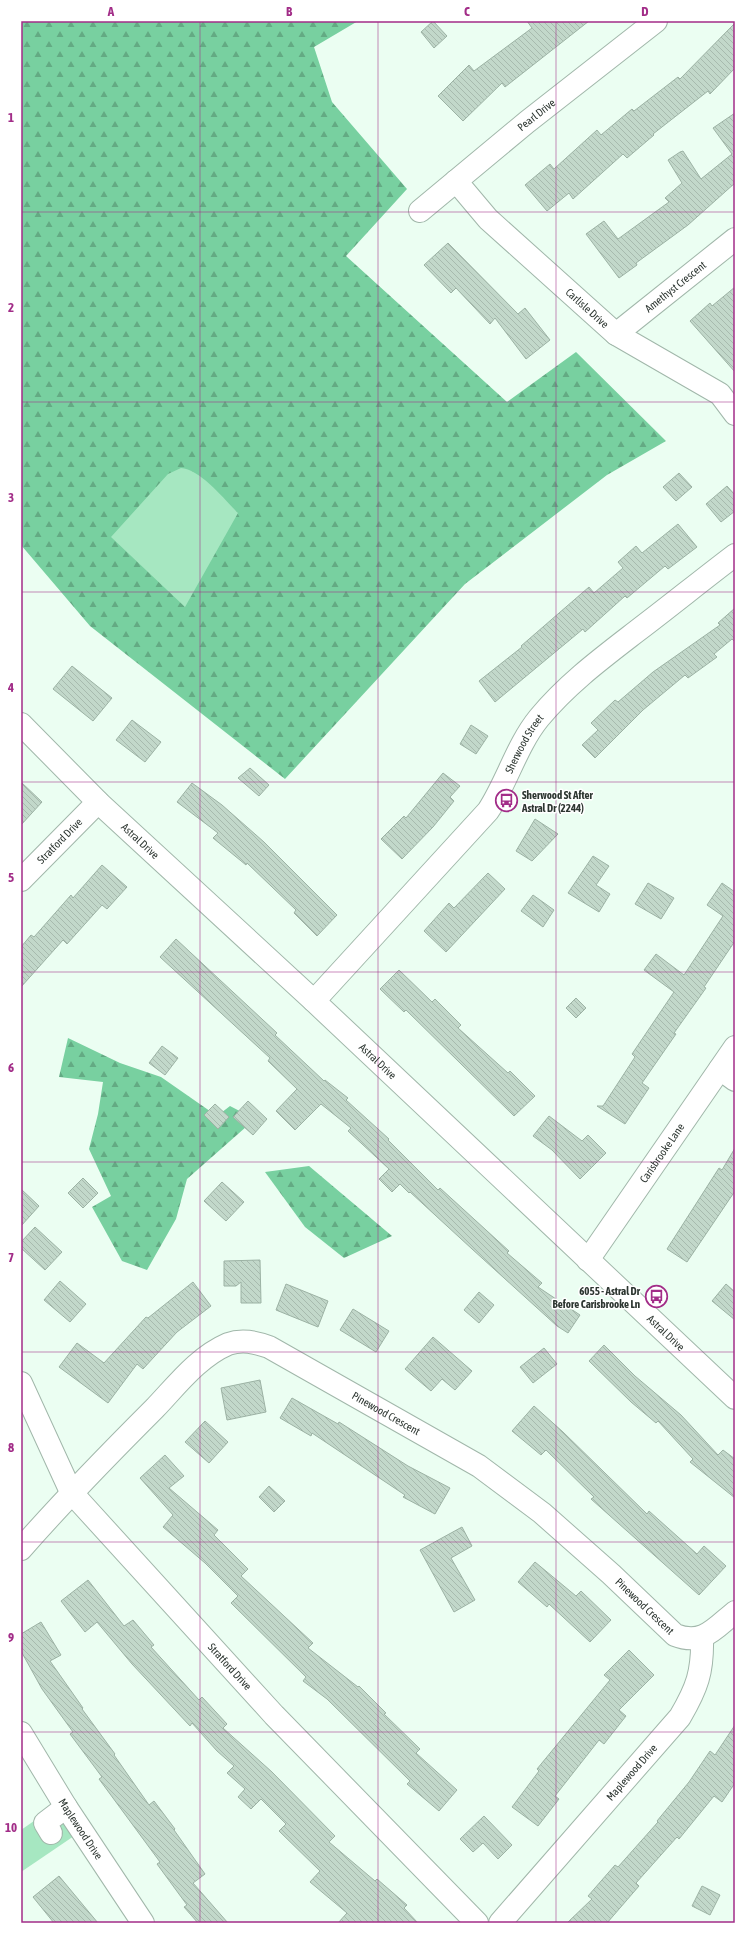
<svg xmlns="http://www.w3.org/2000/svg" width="756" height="1944" viewBox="0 0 756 1944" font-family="'Asap Condensed',sans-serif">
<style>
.forest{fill:url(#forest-firs)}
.green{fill:#a6e7c1}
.building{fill:url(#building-back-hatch);stroke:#9cb2a4}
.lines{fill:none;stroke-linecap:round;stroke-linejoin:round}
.minor-casing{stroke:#a1b7aa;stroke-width:24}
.minor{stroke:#fff;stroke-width:22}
.grid{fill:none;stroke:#a22d88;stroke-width:1;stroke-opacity:0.55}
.labels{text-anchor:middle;stroke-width:3;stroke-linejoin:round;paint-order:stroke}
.street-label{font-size:11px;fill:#2d3631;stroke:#fff}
.poi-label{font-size:11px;font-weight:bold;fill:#2d3631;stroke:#fff;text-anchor:start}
.neatline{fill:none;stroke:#a22d88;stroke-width:1.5}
.grid-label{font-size:13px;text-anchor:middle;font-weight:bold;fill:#a22d88}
</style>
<defs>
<pattern id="forest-firs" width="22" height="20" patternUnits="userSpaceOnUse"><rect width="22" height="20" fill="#78d0a0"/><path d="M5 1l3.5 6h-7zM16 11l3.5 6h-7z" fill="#63aa83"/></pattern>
<pattern id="building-back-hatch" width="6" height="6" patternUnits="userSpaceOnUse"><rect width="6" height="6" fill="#c2d8ca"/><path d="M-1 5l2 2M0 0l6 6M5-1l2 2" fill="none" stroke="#a7baae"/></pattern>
</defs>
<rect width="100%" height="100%" fill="#ebfef2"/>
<g class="forest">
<polygon points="21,21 358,21 314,47 332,102 407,189 346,256 507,402 576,352 666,441 607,475 465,584 285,779 90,626 21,545"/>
<polygon points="68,1038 120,1063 161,1077 217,1116 230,1106 255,1119 187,1179 176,1219 147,1270 122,1261 92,1207 111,1196 89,1149 98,1114 103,1082 59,1077"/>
<polygon points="309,1166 392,1236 344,1258 305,1227 265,1172"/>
</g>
<g class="green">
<path d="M181 468C200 469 225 500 238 513L185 607 111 537 168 474Z"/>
<polygon points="54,1807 74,1836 21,1872 21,1830"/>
</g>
<g class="building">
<polygon points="433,21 447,36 434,48 421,32"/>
<polygon points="527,21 589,21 505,87 502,83 463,121 438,96 469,65 474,71 532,28"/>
<polygon points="735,23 735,68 710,94 708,91 653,134 654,135 627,158 623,154 573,199 569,193 547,211 525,185 550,164 554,169 597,130 601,135 632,109 634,111 678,77 680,79"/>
<polygon points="735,113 735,183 688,225 636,263 637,265 619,278 586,234 604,221 618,239 669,202 665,198 682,183 668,160 680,152 683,151 701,179 732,154 713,128"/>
<polygon points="448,243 518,314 525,308 550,340 526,359 495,318 490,324 456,288 451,293 424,265"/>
<polygon points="735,287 735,372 690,321 710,303 712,306"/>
<polygon points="679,473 692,487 676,501 663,487"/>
<polygon points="727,486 735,495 735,511 721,522 706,504"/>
<polygon points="678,524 697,547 668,569 665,566 627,598 625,596 585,632 583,629 495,702 479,681 522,647 521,646 589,587 594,593 623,568 618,562 636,546 642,553"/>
<polygon points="735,608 735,642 732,639 714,654 717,657 688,678 685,675 643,710 595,758 582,745 598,730 591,723 615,700 618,702 653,672 720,625 718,623"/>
<polygon points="72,666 112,698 93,721 53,689"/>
<polygon points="132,720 161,742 145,762 116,740"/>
<polygon points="471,725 488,736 476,754 460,744"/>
<polygon points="250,768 269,785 259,796 238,778"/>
<polygon points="443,773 460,786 450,797 454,801 433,827 402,859 381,839 404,816 406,818"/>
<polygon points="21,782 42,802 21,825"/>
<polygon points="192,783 222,805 264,842 337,915 317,936 294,913 296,910 247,863 246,865 213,838 218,833 177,802"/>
<polygon points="535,819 558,834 532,861 516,851"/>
<polygon points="593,856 609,866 596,885 610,894 599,912 568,893"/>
<polygon points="102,865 127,887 107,909 102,905 67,944 63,940 21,987 21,947 31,935 34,937 71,895 73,898"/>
<polygon points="488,873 505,889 446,952 424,931 449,903 454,908"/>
<polygon points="648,883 674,898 661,919 635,904"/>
<polygon points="722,883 735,892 735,941 704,987 706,988 674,1033 676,1034 642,1083 649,1088 625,1124 597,1106 603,1106 635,1057 632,1054 674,992 644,970 656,954 684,975 723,916 707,905"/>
<polygon points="533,895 554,910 543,927 521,911"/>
<polygon points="176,939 277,1033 275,1035 324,1081 325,1080 348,1098 346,1100 389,1139 388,1140 438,1190 440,1188 509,1251 507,1253 542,1283 538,1287 580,1315 568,1333 557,1326 472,1249 410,1192 409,1193 400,1184 392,1192 379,1179 389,1169 348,1131 351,1128 321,1104 295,1130 276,1111 297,1089 268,1061 270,1058 160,957"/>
<polygon points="399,970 432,1002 435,999 461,1025 458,1028 508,1073 510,1071 535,1096 514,1116 406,1010 404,1012 380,989"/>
<polygon points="576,998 586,1008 576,1018 566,1008"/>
<polygon points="162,1046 178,1058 165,1075 149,1063"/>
<polygon points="248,1101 267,1119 253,1135 233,1117"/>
<polygon points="215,1104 229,1117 218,1129 204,1115"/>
<polygon points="549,1116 582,1141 588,1135 606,1153 580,1179 552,1150 533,1136"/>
<polygon points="735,1148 735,1191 687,1262 667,1249 719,1168 722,1170"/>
<polygon points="83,1178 98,1193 83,1208 68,1193"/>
<polygon points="222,1182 244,1202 226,1221 204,1201"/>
<polygon points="21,1189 39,1206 21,1226"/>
<polygon points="35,1227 62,1252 45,1270 21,1248 21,1242"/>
<polygon points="260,1260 261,1303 241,1303 241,1282 236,1286 224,1286 224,1261"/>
<polygon points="60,1281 86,1304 70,1322 44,1300"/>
<polygon points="193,1282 211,1306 177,1332 143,1369 137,1364 108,1403 59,1367 77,1343 104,1363 146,1317 148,1318"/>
<polygon points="286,1284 328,1301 318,1327 276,1310"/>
<polygon points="726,1284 735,1292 735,1320 712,1301"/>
<polygon points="479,1292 494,1305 479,1323 464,1310"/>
<polygon points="353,1309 389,1331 376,1352 340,1330"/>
<polygon points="433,1337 472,1371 455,1390 442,1379 431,1391 405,1369"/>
<polygon points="604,1345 635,1376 681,1415 718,1455 723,1450 735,1459 735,1498 690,1462 693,1459 658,1421 656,1423 631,1402 589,1361"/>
<polygon points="544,1348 557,1364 533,1383 520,1367"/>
<polygon points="260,1380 266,1412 227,1420 221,1388"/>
<polygon points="292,1398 338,1424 339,1422 408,1466 450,1488 435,1514 403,1497 405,1495 312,1433 311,1436 280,1418"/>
<polygon points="534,1406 563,1432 647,1514 649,1511 697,1554 704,1546 726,1566 699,1595 591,1499 594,1497 546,1450 541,1455 512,1431"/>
<polygon points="205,1421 228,1442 209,1463 185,1442"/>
<polygon points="165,1455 184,1476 169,1488 218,1530 214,1535 248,1569 241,1576 313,1643 308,1648 358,1687 359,1686 386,1713 384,1714 420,1749 416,1753 457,1790 439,1811 407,1784 410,1781 327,1699 303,1681 306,1677 231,1603 238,1596 205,1563 163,1527 173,1515 140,1478"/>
<polygon points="269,1486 285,1501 274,1512 259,1497"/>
<polygon points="462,1527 472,1546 451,1558 475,1600 454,1612 420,1550"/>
<polygon points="535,1562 576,1596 581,1591 611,1620 590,1642 549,1604 547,1607 518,1582"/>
<polygon points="88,1580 124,1626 133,1620 154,1645 151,1647 199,1700 202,1697 227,1724 223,1728 272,1772 335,1836 329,1842 375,1881 377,1879 407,1905 404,1908 418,1923 338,1923 347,1913 310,1882 320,1871 279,1831 286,1824 261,1799 251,1809 238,1797 245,1789 227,1773 234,1766 217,1751 192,1723 190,1726 132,1664 97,1622 85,1632 61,1601"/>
<polygon points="41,1622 61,1655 50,1661 83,1708 82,1709 115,1754 114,1755 149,1805 154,1801 175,1829 174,1830 205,1874 193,1883 228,1923 198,1923 184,1907 187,1905 157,1864 160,1862 99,1779 102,1777 70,1734 73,1732 42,1689 21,1651 21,1634"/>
<polygon points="629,1650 654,1675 619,1710 626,1716 604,1744 599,1740 555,1796 559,1799 538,1826 512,1807 539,1771 537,1769 610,1680 604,1675"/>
<polygon points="735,1725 735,1783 722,1802 714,1796 679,1839 677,1837 636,1883 639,1886 607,1923 567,1923 592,1899 588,1896 615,1865 618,1867 658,1822 657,1821 689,1782 710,1751 715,1755"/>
<polygon points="484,1816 512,1845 498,1859 483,1843 473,1852 460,1839"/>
<polygon points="59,1876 98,1923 54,1923 33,1897"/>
<polygon points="702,1886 720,1895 710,1915 692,1906"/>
</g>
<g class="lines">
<defs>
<g id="minor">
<path id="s1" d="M456 181 488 219 616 334 720 394 735 414"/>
<path id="s2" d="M420 211 527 122 656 21"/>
<path id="s3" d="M616 334 735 239"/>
<path id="s4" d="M21 724 98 802 314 1001 735 1398"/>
<path id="s5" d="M21 880 98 802"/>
<path id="s6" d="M314 1001 488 811C507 782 517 745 539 718 567 684 602 658 637 631 670 606 702 580 735 555"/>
<polyline points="720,1069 735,1080"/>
<path id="s7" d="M588 1260 735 1047"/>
<path id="s8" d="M21 1383 71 1492 274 1715 477 1923"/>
<path id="s9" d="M21 1549C64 1500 109 1454 155 1408 177 1385 198 1357 228 1344 242 1339 255 1342 269 1347L479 1466 542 1513 611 1574 675 1635C703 1646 715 1628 735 1612"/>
<path id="s10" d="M21 1733 66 1807 143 1923"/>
<polyline points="51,1833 45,1823 66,1807"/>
<path id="s11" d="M500 1923 680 1717C697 1688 703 1672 702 1637"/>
</g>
</defs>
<use href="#minor" class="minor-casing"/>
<use href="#minor" class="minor"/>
</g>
<path class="grid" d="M200 21V1923M378 21V1923M556 21V1923M21 212H735M21 402H735M21 592H735M21 782H735M21 972H735M21 1162H735M21 1352H735M21 1542H735M21 1732H735"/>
<defs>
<symbol id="bus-ring" viewBox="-11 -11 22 22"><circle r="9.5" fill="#fff" stroke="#a22d88" stroke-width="1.5"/><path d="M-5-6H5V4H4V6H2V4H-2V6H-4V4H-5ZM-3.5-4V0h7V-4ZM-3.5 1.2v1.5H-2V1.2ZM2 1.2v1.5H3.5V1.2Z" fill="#a22d88"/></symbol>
</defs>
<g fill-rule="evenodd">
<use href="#bus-ring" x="494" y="788" width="25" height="25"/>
<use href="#bus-ring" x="644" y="1284" width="25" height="25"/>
</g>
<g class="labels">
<g class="street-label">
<text dy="4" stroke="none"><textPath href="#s2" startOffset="151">Pearl Drive</textPath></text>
<text dy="4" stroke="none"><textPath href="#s3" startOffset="76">Amethyst Crescent</textPath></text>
<text dy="4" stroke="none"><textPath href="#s1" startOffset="183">Carlisle Drive</textPath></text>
<text dy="4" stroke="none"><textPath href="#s6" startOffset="334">Sherwood Street</textPath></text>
<text dy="4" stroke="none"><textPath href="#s5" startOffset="55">Stratford Drive</textPath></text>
<text dy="4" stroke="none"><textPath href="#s4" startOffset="167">Astral Drive</textPath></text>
<text dy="4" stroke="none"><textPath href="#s4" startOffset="491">Astral Drive</textPath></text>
<text dy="4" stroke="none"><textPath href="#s7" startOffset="130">Carisbrooke Lane</textPath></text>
<text dy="4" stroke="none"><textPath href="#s4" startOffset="887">Astral Drive</textPath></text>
<text dy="4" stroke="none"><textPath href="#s9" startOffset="469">Pinewood Crescent</textPath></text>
<text dy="4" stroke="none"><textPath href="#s9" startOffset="793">Pinewood Crescent</textPath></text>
<text dy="4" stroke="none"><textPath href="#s8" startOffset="356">Stratford Drive</textPath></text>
<text dy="4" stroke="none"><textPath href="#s11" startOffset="200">Maplewood Drive</textPath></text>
<text dy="4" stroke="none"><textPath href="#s10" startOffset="113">Maplewood Drive</textPath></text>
</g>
<g class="poi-label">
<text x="522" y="799">Sherwood St After<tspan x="522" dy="13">Astral Dr (2244)</tspan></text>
<text x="640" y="1295" text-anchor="end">6055 - Astral Dr<tspan x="640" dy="13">Before Carisbrooke Ln</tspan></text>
</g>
</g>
<rect width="756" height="1944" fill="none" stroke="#ffffff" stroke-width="44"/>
<rect x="22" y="22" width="712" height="1900" class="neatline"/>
<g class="grid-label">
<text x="111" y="16">A</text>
<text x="289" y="16">B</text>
<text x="467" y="16">C</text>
<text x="645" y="16">D</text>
<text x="11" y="122">1</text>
<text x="11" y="312">2</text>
<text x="11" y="502">3</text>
<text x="11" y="692">4</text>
<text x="11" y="882">5</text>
<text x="11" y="1072">6</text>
<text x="11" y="1262">7</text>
<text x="11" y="1452">8</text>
<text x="11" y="1642">9</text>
<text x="11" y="1832">10</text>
</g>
</svg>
